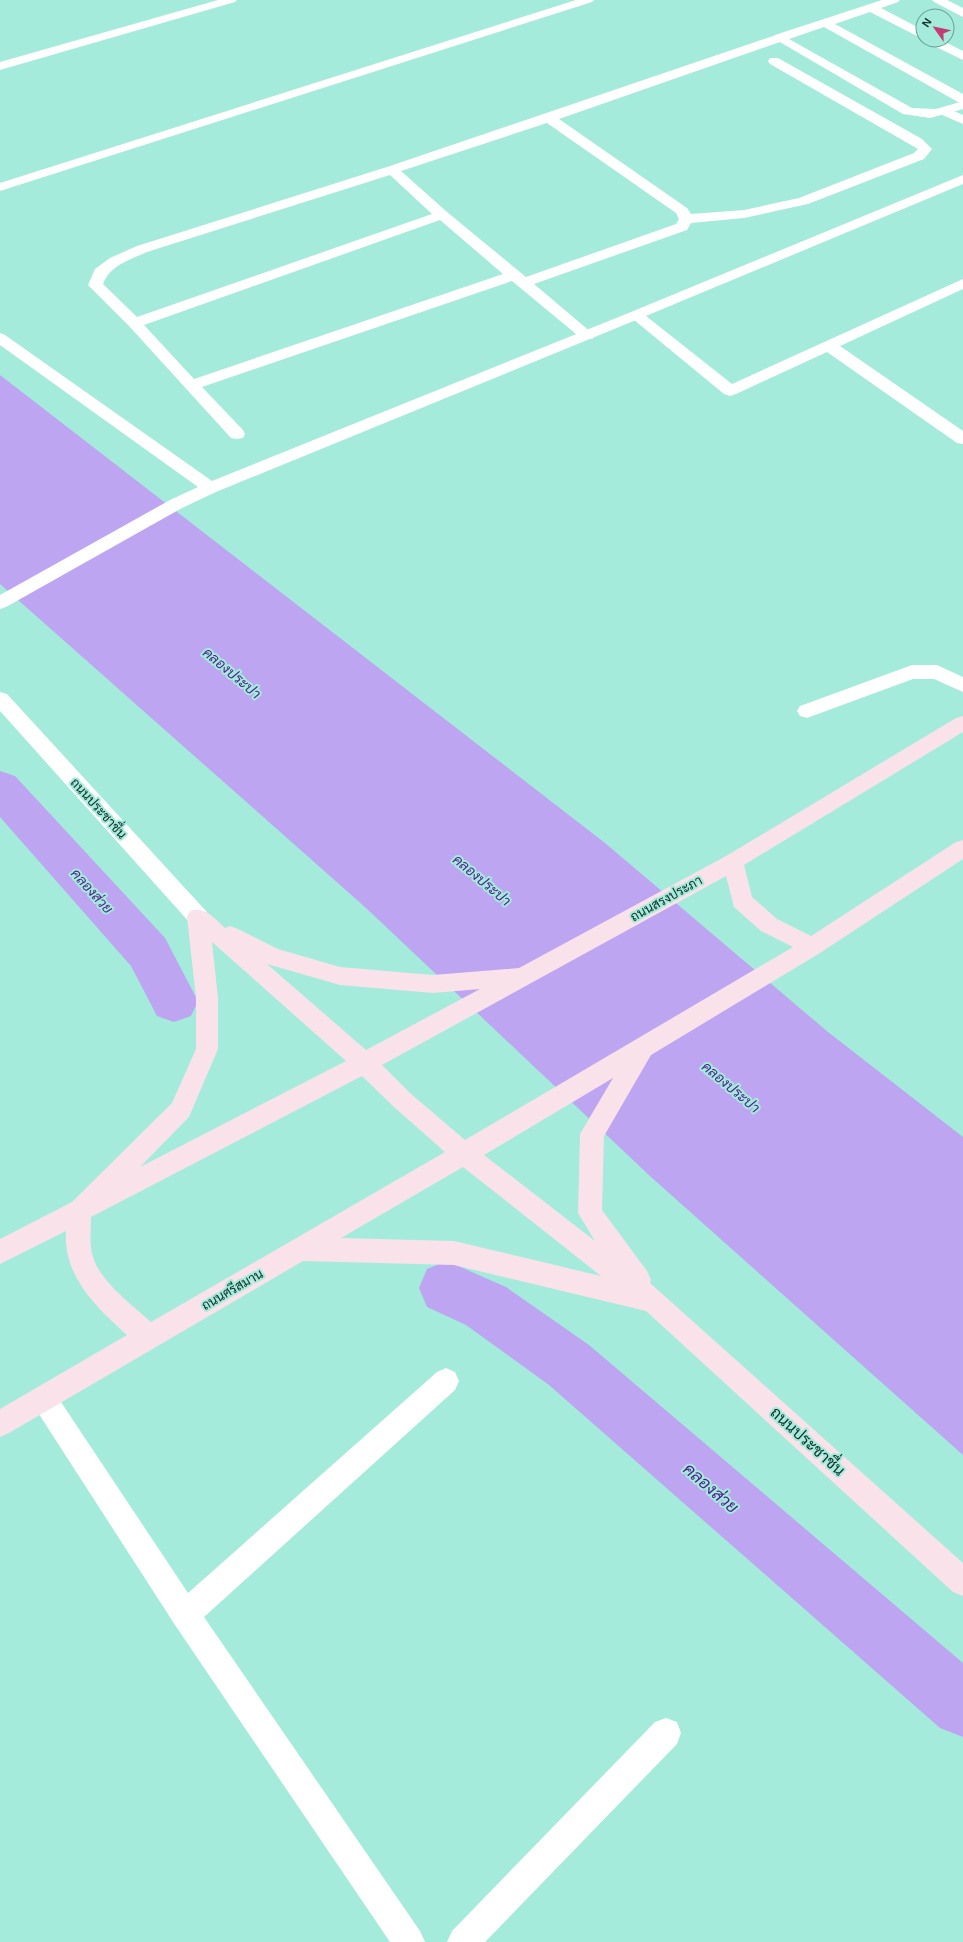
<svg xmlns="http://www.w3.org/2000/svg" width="963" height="1942" viewBox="0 0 963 1942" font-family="Arial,Sarabun,sans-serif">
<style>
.water{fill:#bda5f1}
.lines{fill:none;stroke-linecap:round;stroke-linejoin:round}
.canal{fill:#bda5f1;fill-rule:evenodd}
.lane{fill:#fff;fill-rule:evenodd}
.street{fill:#fff;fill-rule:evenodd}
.secondary{fill:#f9e2e9;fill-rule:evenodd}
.labels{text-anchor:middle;stroke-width:4;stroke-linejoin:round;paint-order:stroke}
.street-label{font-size:13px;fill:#112f29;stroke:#a4ebdb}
.water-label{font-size:14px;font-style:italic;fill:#501e8c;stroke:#a4ebdb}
.near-street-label{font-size:16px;fill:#112f29;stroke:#a4ebdb}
.near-water-label{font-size:17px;font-style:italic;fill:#501e8c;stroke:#a4ebdb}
</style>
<rect width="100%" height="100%" fill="#a4ebdb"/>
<polygon class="water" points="0,375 605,843 828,1032 963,1137 963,1455 651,1177 366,908 0,584"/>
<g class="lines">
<g class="canal">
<polygon points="0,771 15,776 165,938 198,1001 191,1016 174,1022 157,1016 131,966 0,817"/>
<polygon points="447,1261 506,1287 589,1345 963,1663 963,1737 940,1728 549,1385 466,1325 427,1307 419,1288 427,1269"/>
</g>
<g class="lane">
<path d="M779 34 783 35 785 38 783 41 559 119 687 208 691 214 744 210 799 198 914 153 918 149 770 64 768 61 770 58H778L922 139 932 149 924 159 808 204 744 218 691 223 687 230 534 284 592 333 595 336 592 339H582L512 281 202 387 243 430 245 434 243 438 237 439 231 438 129 326 88 285 95 269 110 258 137 246 387 167ZM547 123 676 213 679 219 676 224 526 277 447 212 401 171ZM390 175 432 214 137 317 103 284C110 265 130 260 147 252ZM440 220 503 274 194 379 144 325Z"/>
<polygon points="945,107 963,115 963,124 940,114 939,111 940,108"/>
<polygon points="963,279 963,289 840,346 963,431 963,444 957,443 827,352 736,394 730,396 724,394 628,315 631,312 641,312 732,384"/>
<polygon points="912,665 937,665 963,677 963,692 934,679 913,679 807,718 800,716 797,711 800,706"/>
<polygon points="446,1368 455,1372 459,1381 455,1390 204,1617 420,1931 425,1942 390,1942 175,1625 35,1408 31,1399 35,1390 44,1386 53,1390 188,1593 437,1372"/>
<polygon points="666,1718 677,1722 681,1733 677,1744 485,1942 447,1942 452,1931 655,1722"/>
</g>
<g class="street">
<polygon points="218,0 237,0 235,2 0,70 0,62"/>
<polygon points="576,0 594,0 592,2 0,191 0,183"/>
<path d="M882 0H900L898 2 881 8 923 30V39L870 12 835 24 963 94V109L930 118 903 114 773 38 775 35ZM824 27 958 102H960L936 109 912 108 789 39Z"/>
<polygon points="932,0 947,0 963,8 963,17 934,2"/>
<polygon points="926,40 941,40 963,51 963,60 928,43"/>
<polygon points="963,175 963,184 641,318 216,492 182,508 6,607 0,609 0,595 170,500 198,487 0,345 0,333 5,335 212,481 631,312"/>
<polygon points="0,692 7,694 206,911 209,917 206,923 198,926 190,923 0,711"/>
</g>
<path class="secondary" d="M963 716V732L744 865 752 897 777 919 811 936 956 842 963 840V859L820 953 651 1055 604 1136 602 1210 647 1271 651 1280 650 1283 963 1563V1596L953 1592 646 1311 454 1265 303 1261 9 1433 0 1437V1409L127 1335C96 1307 63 1276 66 1231L0 1264V1239L72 1202 172 1103 196 1049V998L187 917 190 911C205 906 214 918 225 928L230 926 238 929 278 949 340 967 433 975 519 968 726 856 956 718ZM726 876 734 907 761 931 793 947 465 1140 410 1093 382 1065ZM212 942 346 1061 140 1167 189 1117 218 1049V998ZM267 964 340 985 433 993 480 989 366 1050ZM362 1076 394 1107 445 1152 151 1322C133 1306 100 1281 93 1257 89 1244 91 1231 91 1217ZM613 1078 580 1134 578 1213 595 1241 484 1155ZM463 1167 601 1276 454 1241 341 1238Z"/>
</g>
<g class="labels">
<g class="street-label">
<text transform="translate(99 808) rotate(48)" y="5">ถนนประชาชื่น</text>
<text transform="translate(666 898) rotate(-29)" y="5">ถนนสรงประภา</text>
<text transform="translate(232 1289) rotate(-30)" y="5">ถนนศรีสมาน</text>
</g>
<g class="water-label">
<text transform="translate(232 673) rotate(40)" y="5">คลองประปา</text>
<text transform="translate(482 880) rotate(40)" y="5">คลองประปา</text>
<text transform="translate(92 891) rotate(48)" y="5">คลองส่วย</text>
<text transform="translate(731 1087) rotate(40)" y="5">คลองประปา</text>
</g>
<g class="near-street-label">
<text transform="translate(808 1441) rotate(42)" y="6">ถนนประชาชื่น</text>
</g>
<g class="near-water-label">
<text transform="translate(711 1488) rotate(41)" y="6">คลองส่วย</text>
</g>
</g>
<g transform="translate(935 28) rotate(303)"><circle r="19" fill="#a4ebdb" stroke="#69a094"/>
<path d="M0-3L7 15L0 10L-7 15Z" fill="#c43b75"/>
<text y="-6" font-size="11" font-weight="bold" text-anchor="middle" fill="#112f29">N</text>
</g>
</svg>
